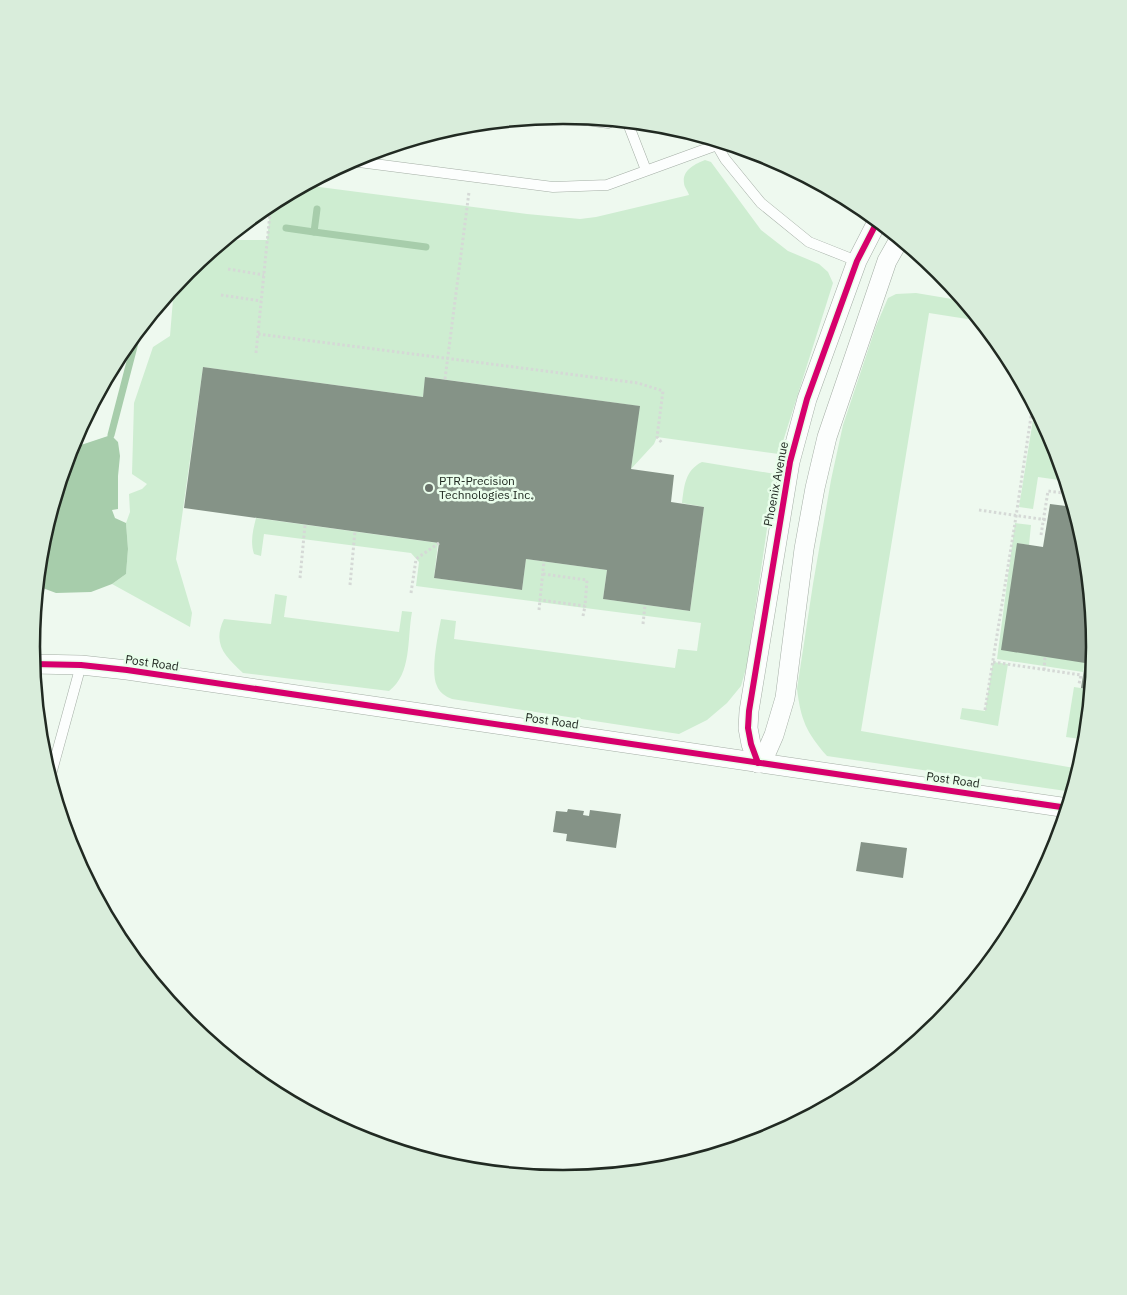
<svg xmlns="http://www.w3.org/2000/svg" width="1127" height="1295" viewBox="0 0 1127 1295" font-family="'IBM Plex Sans',sans-serif">
<style>
.green{fill:#ceedd1}
.water{fill:#a7cdab}
.lines{fill:none;stroke-linecap:round;stroke-linejoin:round}
.stream{stroke:#a7cdab;stroke-width:7}
.building{fill:#859387}
.service-casing{stroke:#a4aea5;stroke-width:11}
.minor-casing{stroke:#a4aea5;stroke-width:20}
.path{stroke:#d5d9d6;stroke-width:3;stroke-dasharray:2.5 2.5;stroke-linecap:butt}
.service{stroke:#fcfefd;stroke-width:10}
.minor{stroke:#fcfefd;stroke-width:19}
.cycleway-casing{stroke:#e9feeb;stroke-width:9}
.cycleway{stroke:#d6006c;stroke-width:6}
.poi-dot{fill:#69726a;stroke:#e9feeb;stroke-width:2}
.labels{text-anchor:middle;stroke-width:5;stroke-linejoin:round;paint-order:stroke}
.poi-label{font-size:12px;fill:#212a22;stroke:#e9feeb;text-anchor:start}
.street-label{font-size:12px;fill:#212a22;stroke:#e9feeb}
.rim{fill:none;stroke:#212a22;stroke-width:2.5}
</style>
<rect width="100%" height="100%" fill="#eef9ef"/>
<g class="green">
<path d="M705 160 711 162 761 230 788 251 819 264 828 272 833 283 779 454 657 437 654 444 631 469 639 406 426 377 423 397 203 367 176 559 192 613 190 627 112 584 126 574 128 549 126 523 130 512 129 494 142 489 147 484 132 474 134 403 153 347 170 336 174 287 187 271 225 240H267L271 203 304 185 527 214 580 219 596 217 689 195C688 191 684 187 684 183 682 170 695 164 705 160Z"/>
<path d="M916 293 964 301 980 321 929 313 861 731 1080 769 1073 792 827 756C806 732 801 720 797 689L813 584 831 480 843 425 876 326 888 298 896 294Z"/>
<polygon points="1035,407 1055,444 1066,481 1038,477 1033,509 1019,507"/>
<path d="M702 462 775 474 747 665 741 686 727 703 707 720 679 734 452 699C446 697 439 692 437 686 430 672 438 635 441 619L456 621 454 639 675 668 678 649 697 651 701 623 416 586 419 562 411 553 264 534 261 556 254 554C250 542 253 530 256 518L438 543 434 578 522 590 526 559 607 570 603 599 690 611 704 507 682 503C684 487 685 470 702 462Z"/>
<polygon points="1015,523 1031,525 1029,545 1017,543 1085,663 1083,672 997,659"/>
<path d="M275 594 287 596 284 617 399 632 402 611 412 612C407 638 412 674 389 691L243 673C225 656 212 644 224 619L271 624Z"/>
<polygon points="993,662 1008,664 998,726 960,719 962,708 985,711"/>
<polygon points="1074,687 1087,689 1080,739 1066,737"/>
</g>
<polygon class="water" points="111,435 118,442 120,456 118,476 118,509 112,510 115,518 126,523 128,549 126,574 112,584 91,592 56,593 40,587 37,584 42,543 69,452 81,445"/>
<g class="lines">
<g class="stream">
<polyline points="246,223 251,224"/>
<polyline points="286,228 314,232 317,209"/>
<polyline points="314,232 426,247"/>
<polyline points="111,435 138,331"/>
</g>
</g>
<g class="building">
<polygon points="203,367 423,397 425,377 640,406 631,469 674,475 671,502 704,507 690,611 603,599 607,570 526,559 522,590 434,578 439,543 184,508"/>
<polygon points="1050,504 1074,507 1086,544 1096,648 1092,690 1081,688 1085,663 1001,650 1017,543 1043,547"/>
<polygon points="568,809 584,811 583,815 589,816 590,810 621,814 616,848 566,841 567,834 553,832 556,811 567,812"/>
<polygon points="861,842 907,848 903,878 856,871"/>
</g>
<g class="lines">
<defs>
<g id="service">
<polyline points="554,116 608,123 614,120"/>
<polyline points="627,121 646,170"/>
<polyline points="714,140 725,159 761,203 809,242 857,261"/>
<polyline points="351,161 553,187 607,185 717,145"/>
<polyline points="50,778 81,665"/>
</g>
<g id="minor">
<polyline points="33,664 81,665 127,670 1068,808"/>
<polyline points="758,763 751,744 748,728 749,711 790,462 807,399 857,261 878,220"/>
<polyline points="758,763 767,751 774,735 785,698 804,549 815,488 827,437 887,261 900,238"/>
</g>
</defs>
<use href="#service" class="service-casing"/>
<use href="#minor" class="minor-casing"/>
<g class="path">
<polyline points="228,269 264,275"/>
<polyline points="221,295 261,301"/>
<polyline points="258,334 638,383 663,391 657,437 662,443"/>
<polyline points="256,353 271,203"/>
<polyline points="445,379 469,192"/>
<polyline points="979,510 1047,520"/>
<polyline points="1041,535 1048,491 1071,494"/>
<polyline points="543,574 587,580 585,606 540,600 544,561"/>
<polyline points="300,578 305,525"/>
<polyline points="350,585 355,531"/>
<polyline points="411,593 416,559 439,543"/>
<polyline points="539,610 540,600"/>
<polyline points="583,616 585,606"/>
<polyline points="643,624 645,605"/>
<polyline points="993,662 1081,675 1079,684"/>
<polyline points="1044,670 1045,657"/>
<polyline points="985,710 1015,523 1033,403"/>
</g>
<use href="#service" class="service"/>
<use href="#minor" class="minor"/>
<defs>
<g id="cycleway">
<polyline points="33,664 81,665 127,670 1068,808"/>
<polyline points="758,763 751,744 748,728 749,711 790,462 807,399 857,261 878,220"/>
</g>
</defs>
<use href="#cycleway" class="cycleway-casing"/>
<use href="#cycleway" class="cycleway"/>
</g>
<circle class="poi-dot" cx="429" cy="488" r="5"/>
<g class="labels">
<g class="poi-label">
<text x="439" y="485">PTR-Precision<tspan x="439" dy="14">Technologies Inc.</tspan></text>
</g>
<g class="street-label">
<text transform="translate(776 484) rotate(-79)" y="4">Phoenix Avenue</text>
<text transform="translate(152 663) rotate(8)" y="4">Post Road</text>
<text transform="translate(552 721) rotate(8)" y="4">Post Road</text>
<text transform="translate(953 780) rotate(8)" y="4">Post Road</text>
</g>
</g>
<path d="M0 0H1127V1295H0ZM40 647a523 523 0 1 1 1046 0a523 523 0 1 1-1046 0Z" fill="#d9eddb" fill-rule="evenodd"/>
<path class="rim" d="M40 647a523 523 0 1 1 1046 0a523 523 0 1 1-1046 0Z"/>
</svg>
